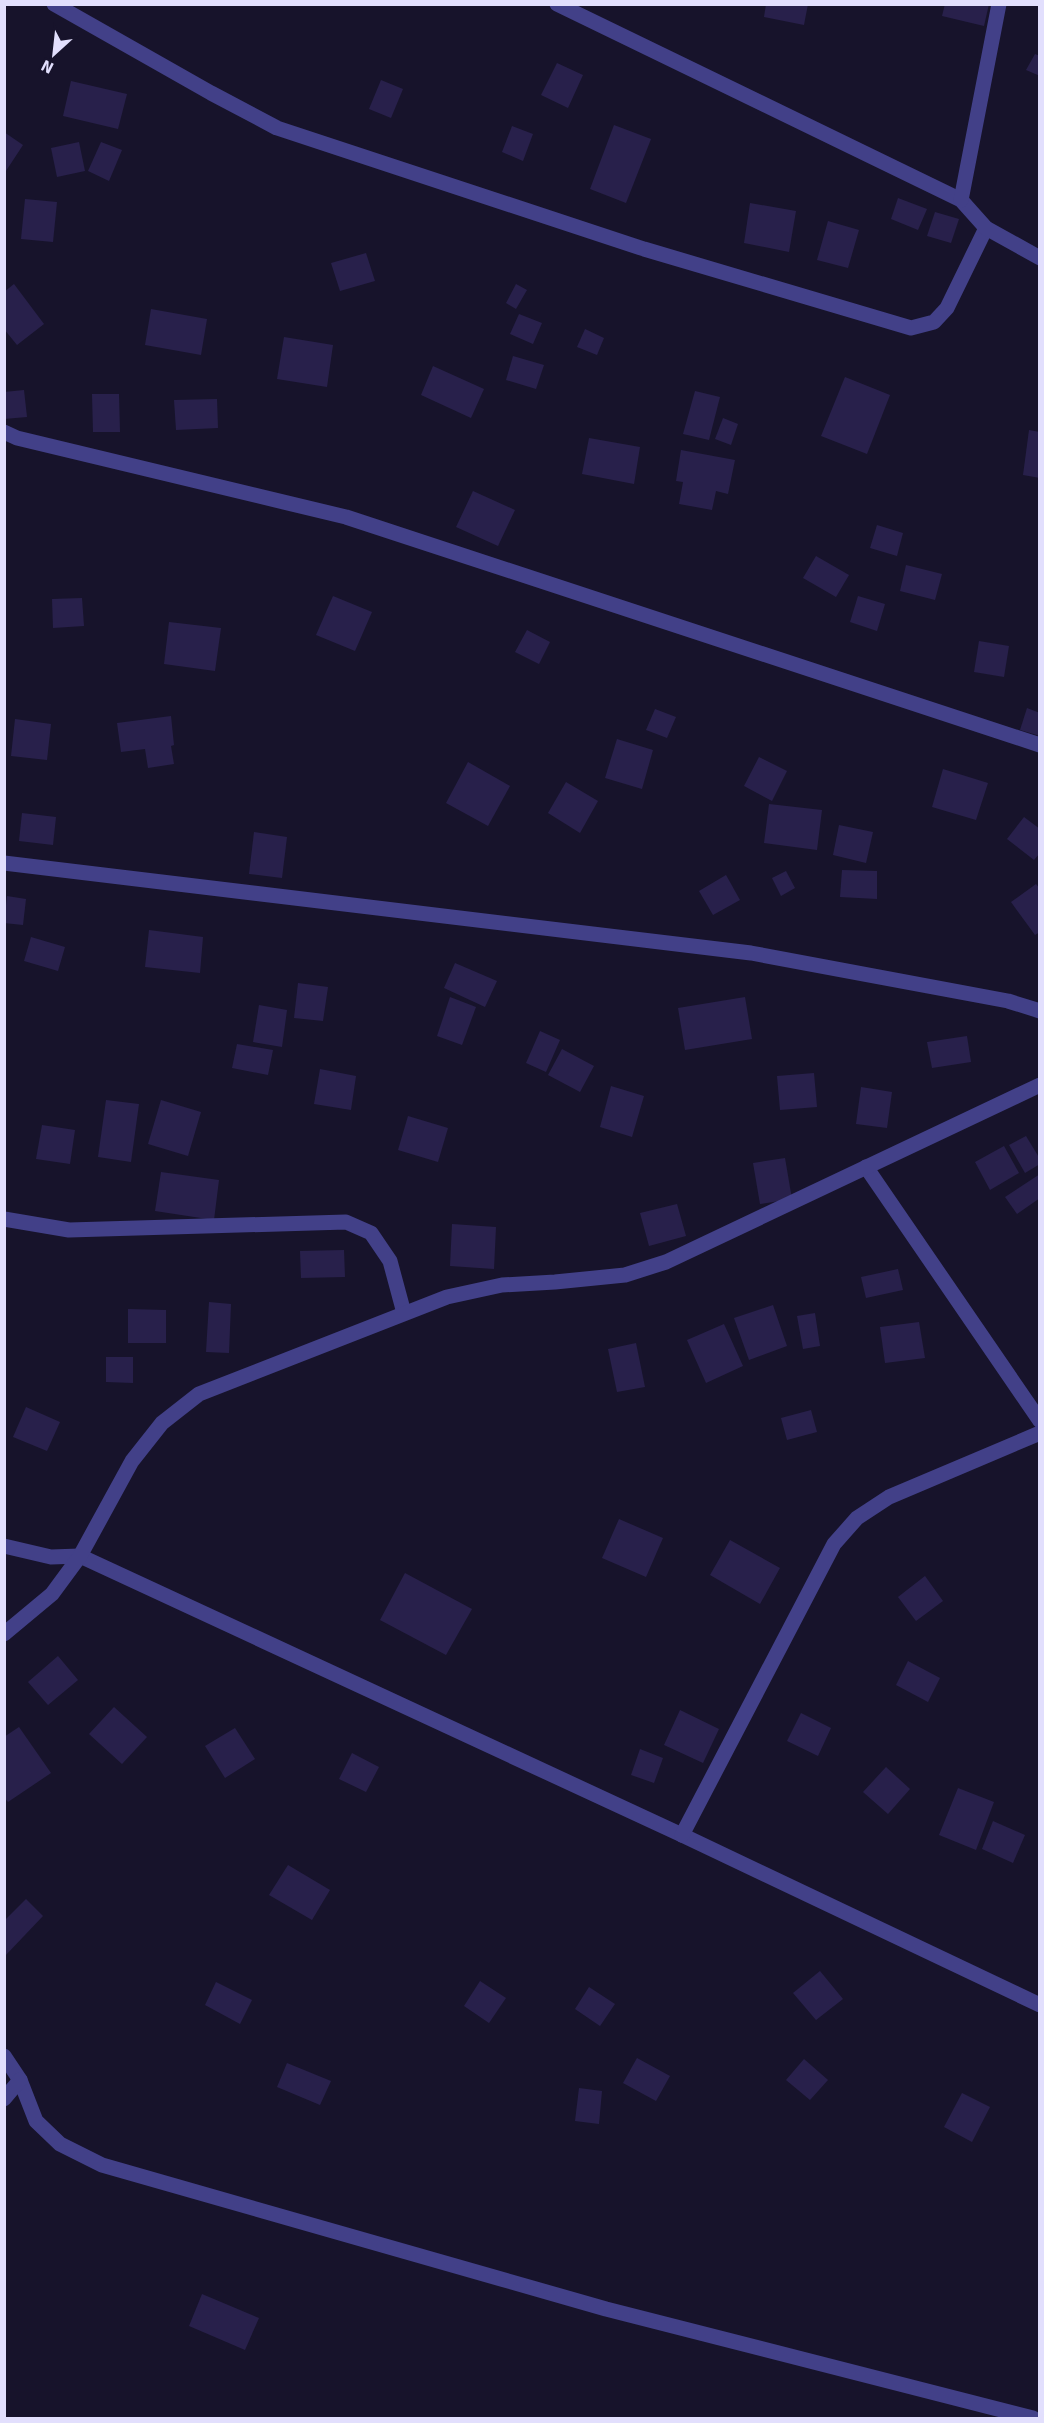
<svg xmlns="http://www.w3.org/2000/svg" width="1044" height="2423" viewBox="0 0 1044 2423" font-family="Signika,sans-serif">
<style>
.building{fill:#28204b}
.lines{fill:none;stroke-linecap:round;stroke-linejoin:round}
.street{stroke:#424088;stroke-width:15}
</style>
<rect width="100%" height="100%" fill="#17132b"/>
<g class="building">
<polygon points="766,4 808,4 804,25 764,17"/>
<polygon points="945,4 989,4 984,26 942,16"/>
<polygon points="1035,54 1040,56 1040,76 1026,70"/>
<polygon points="557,63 583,75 568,108 541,95"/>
<polygon points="381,80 403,89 391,118 369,109"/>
<polygon points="71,81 127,94 118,129 63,116"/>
<polygon points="614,125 651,139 626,203 590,189"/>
<polygon points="512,126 533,134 523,161 502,152"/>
<polygon points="4,132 23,145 4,174"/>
<polygon points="79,142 85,171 57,177 51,148"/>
<polygon points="101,142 122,150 109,181 88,171"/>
<polygon points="898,198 927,209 918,230 891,219"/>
<polygon points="25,199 57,202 53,242 21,239"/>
<polygon points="750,203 796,211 789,252 744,243"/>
<polygon points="935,212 959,219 951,243 927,236"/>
<polygon points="828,221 859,230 848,268 817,260"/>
<polygon points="366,253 375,281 340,291 331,263"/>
<polygon points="14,284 44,324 17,345 4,329 4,292"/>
<polygon points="516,284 527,290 516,309 506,303"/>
<polygon points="151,309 207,319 201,355 145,345"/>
<polygon points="519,314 542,323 533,344 510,334"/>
<polygon points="585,329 604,338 597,355 577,347"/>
<polygon points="284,337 333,345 327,387 277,379"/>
<polygon points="513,356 544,365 536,389 506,380"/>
<polygon points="433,366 484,389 471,418 421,395"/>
<polygon points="845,377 890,395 867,454 821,436"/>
<polygon points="24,390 27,417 4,419 4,392"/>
<polygon points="695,391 720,397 709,440 683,434"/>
<polygon points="92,394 119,394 120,432 93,432"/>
<polygon points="217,399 218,428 176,430 174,400"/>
<polygon points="723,418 738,424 731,445 715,439"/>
<polygon points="1029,430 1040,432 1040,478 1023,475"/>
<polygon points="589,438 640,447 634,484 582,474"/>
<polygon points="681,450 735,460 728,494 716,491 712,510 679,504 683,482 676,481"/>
<polygon points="473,491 515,510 498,546 456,527"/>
<polygon points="877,525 903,533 897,556 870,548"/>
<polygon points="816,556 849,575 836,597 803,578"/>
<polygon points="906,565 942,574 935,600 900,591"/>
<polygon points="333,596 372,612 355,651 316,635"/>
<polygon points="858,596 885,604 877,631 850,622"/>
<polygon points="82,598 84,626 53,628 52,599"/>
<polygon points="169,622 221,628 215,671 164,664"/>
<polygon points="527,630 550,642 539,664 515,652"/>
<polygon points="979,641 1009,646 1004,677 974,672"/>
<polygon points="1027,708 1040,713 1040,736 1020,730"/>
<polygon points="655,709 676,717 667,738 646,730"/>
<polygon points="171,716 174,745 171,746 174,764 148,768 145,749 121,752 117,723"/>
<polygon points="15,719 51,724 47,760 11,756"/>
<polygon points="617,739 653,750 642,789 605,778"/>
<polygon points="759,757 787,771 772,801 744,786"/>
<polygon points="468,762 510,786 488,826 446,803"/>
<polygon points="943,769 988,783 976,820 932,807"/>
<polygon points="566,782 598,801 580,833 548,813"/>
<polygon points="769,804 822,810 817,850 764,843"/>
<polygon points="22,813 56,817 53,845 19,841"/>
<polygon points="1024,817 1040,829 1040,853 1034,860 1007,839"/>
<polygon points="839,825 873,832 866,863 833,855"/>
<polygon points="254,832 287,837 282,878 249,874"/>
<polygon points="842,870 877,871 877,899 840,897"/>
<polygon points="786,871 795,888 781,896 772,878"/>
<polygon points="726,875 740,900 713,915 699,891"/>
<polygon points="1036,884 1040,889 1040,932 1035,935 1011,902"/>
<polygon points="7,896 26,899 23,925 4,923"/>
<polygon points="149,930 203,937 200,973 145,967"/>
<polygon points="31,937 65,947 58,971 24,961"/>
<polygon points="455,963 497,981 485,1007 444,988"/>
<polygon points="298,983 328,987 323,1021 294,1018"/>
<polygon points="450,997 476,1007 462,1045 437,1036"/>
<polygon points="745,997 752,1039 685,1050 678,1008"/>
<polygon points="259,1005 287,1010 282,1047 253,1042"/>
<polygon points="540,1031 560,1040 546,1072 526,1063"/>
<polygon points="967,1036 971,1062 932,1068 927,1042"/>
<polygon points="237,1044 273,1050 268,1075 232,1068"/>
<polygon points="562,1049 594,1066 580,1092 548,1075"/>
<polygon points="320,1069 356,1076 351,1110 314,1104"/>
<polygon points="814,1073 817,1107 780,1110 777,1076"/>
<polygon points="611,1086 644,1096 632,1137 600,1127"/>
<polygon points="861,1087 892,1092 887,1128 856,1124"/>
<polygon points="106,1100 139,1104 131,1162 98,1157"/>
<polygon points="161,1100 201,1112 188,1156 148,1144"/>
<polygon points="408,1116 448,1128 438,1162 398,1150"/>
<polygon points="42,1125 75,1130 70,1164 36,1159"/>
<polygon points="1026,1136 1040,1159 1040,1164 1025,1173 1009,1145"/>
<polygon points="1004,1146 1019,1173 990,1190 975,1162"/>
<polygon points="785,1158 792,1199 760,1204 753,1163"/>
<polygon points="161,1172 219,1180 214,1220 155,1211"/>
<polygon points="1040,1174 1040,1198 1017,1214 1005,1197"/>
<polygon points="677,1204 686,1236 649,1246 640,1213"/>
<polygon points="452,1224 496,1227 494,1269 450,1266"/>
<polygon points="344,1250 345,1277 301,1278 300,1251"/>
<polygon points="898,1269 903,1290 866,1298 861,1277"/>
<polygon points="209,1302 231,1304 229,1353 206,1352"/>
<polygon points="773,1305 787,1346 749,1360 734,1318"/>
<polygon points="128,1309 166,1310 166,1343 128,1343"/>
<polygon points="815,1313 820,1346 803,1349 797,1316"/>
<polygon points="919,1322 925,1358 885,1363 880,1327"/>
<polygon points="724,1324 743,1366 706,1383 687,1340"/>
<polygon points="636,1343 645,1387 617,1392 608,1349"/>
<polygon points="106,1357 133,1357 133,1383 106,1382"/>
<polygon points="26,1407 60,1422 47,1451 13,1437"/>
<polygon points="811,1410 817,1432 787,1440 781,1418"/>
<polygon points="619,1519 663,1538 646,1577 602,1558"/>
<polygon points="730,1540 780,1568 760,1604 710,1575"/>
<polygon points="405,1573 472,1609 446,1655 380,1620"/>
<polygon points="925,1576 943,1601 916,1621 898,1597"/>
<polygon points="58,1656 78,1680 48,1705 28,1682"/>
<polygon points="908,1661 940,1678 928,1702 896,1685"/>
<polygon points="114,1707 147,1737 122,1764 89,1734"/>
<polygon points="680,1710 719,1729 703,1763 664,1745"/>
<polygon points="801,1713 831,1728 818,1756 787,1741"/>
<polygon points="19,1727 51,1773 8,1802 4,1797 4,1737"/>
<polygon points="235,1728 255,1759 225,1778 205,1746"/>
<polygon points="640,1749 663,1758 654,1783 631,1775"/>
<polygon points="352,1753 379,1767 366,1792 339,1779"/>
<polygon points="886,1767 910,1789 888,1814 863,1792"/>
<polygon points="958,1788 994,1802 976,1850 939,1835"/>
<polygon points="993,1821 1025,1835 1013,1863 982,1849"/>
<polygon points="288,1865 330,1890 312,1920 269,1895"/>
<polygon points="26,1899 43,1916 4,1957 4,1921"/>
<polygon points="820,1971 843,1999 816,2020 793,1993"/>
<polygon points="480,1981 506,1998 489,2023 464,2006"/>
<polygon points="216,1982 252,2000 240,2024 205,2005"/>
<polygon points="589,1987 615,2004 600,2026 575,2009"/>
<polygon points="637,2058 670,2076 656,2101 623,2083"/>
<polygon points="804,2059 828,2080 810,2100 786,2080"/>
<polygon points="287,2063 331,2081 320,2105 277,2087"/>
<polygon points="579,2088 602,2091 599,2124 575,2121"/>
<polygon points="962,2093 990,2107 972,2142 944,2127"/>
<polygon points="202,2294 259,2318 245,2350 189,2326"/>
</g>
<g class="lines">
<g class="street">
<polyline points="54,4 211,93 277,128 644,249 911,328 934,322 947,308 986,228"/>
<polyline points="557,4 961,200 986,228 1040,258"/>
<polyline points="961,200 999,4"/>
<polyline points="4,432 17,438 346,517 1040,745"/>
<polyline points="4,863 751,953 1008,1001 1040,1011"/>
<polyline points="866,1167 1040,1421"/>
<polyline points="4,1219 69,1230 346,1222 371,1233 390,1261 404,1313"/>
<polyline points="4,1546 51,1557 80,1556 682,1835 1040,2005"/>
<polyline points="4,1634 52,1594 80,1556 132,1461 162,1423 199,1394 447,1297 502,1285 555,1282 625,1275 666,1262 1040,1085"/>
<polyline points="682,1835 834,1544 857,1518 889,1497 1040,1433"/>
<polyline points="4,2056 20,2080 36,2121 60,2144 102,2165 606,2309 1033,2418"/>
<polyline points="4,2099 20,2080"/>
</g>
</g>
<rect width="1044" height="2423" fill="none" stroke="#e2dffd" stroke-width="12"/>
<g transform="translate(54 54) rotate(207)" stroke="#17132b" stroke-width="4.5" paint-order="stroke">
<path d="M0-4.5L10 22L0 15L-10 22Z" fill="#e2dffd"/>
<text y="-9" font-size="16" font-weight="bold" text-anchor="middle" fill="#e2dffd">N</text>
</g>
</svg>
